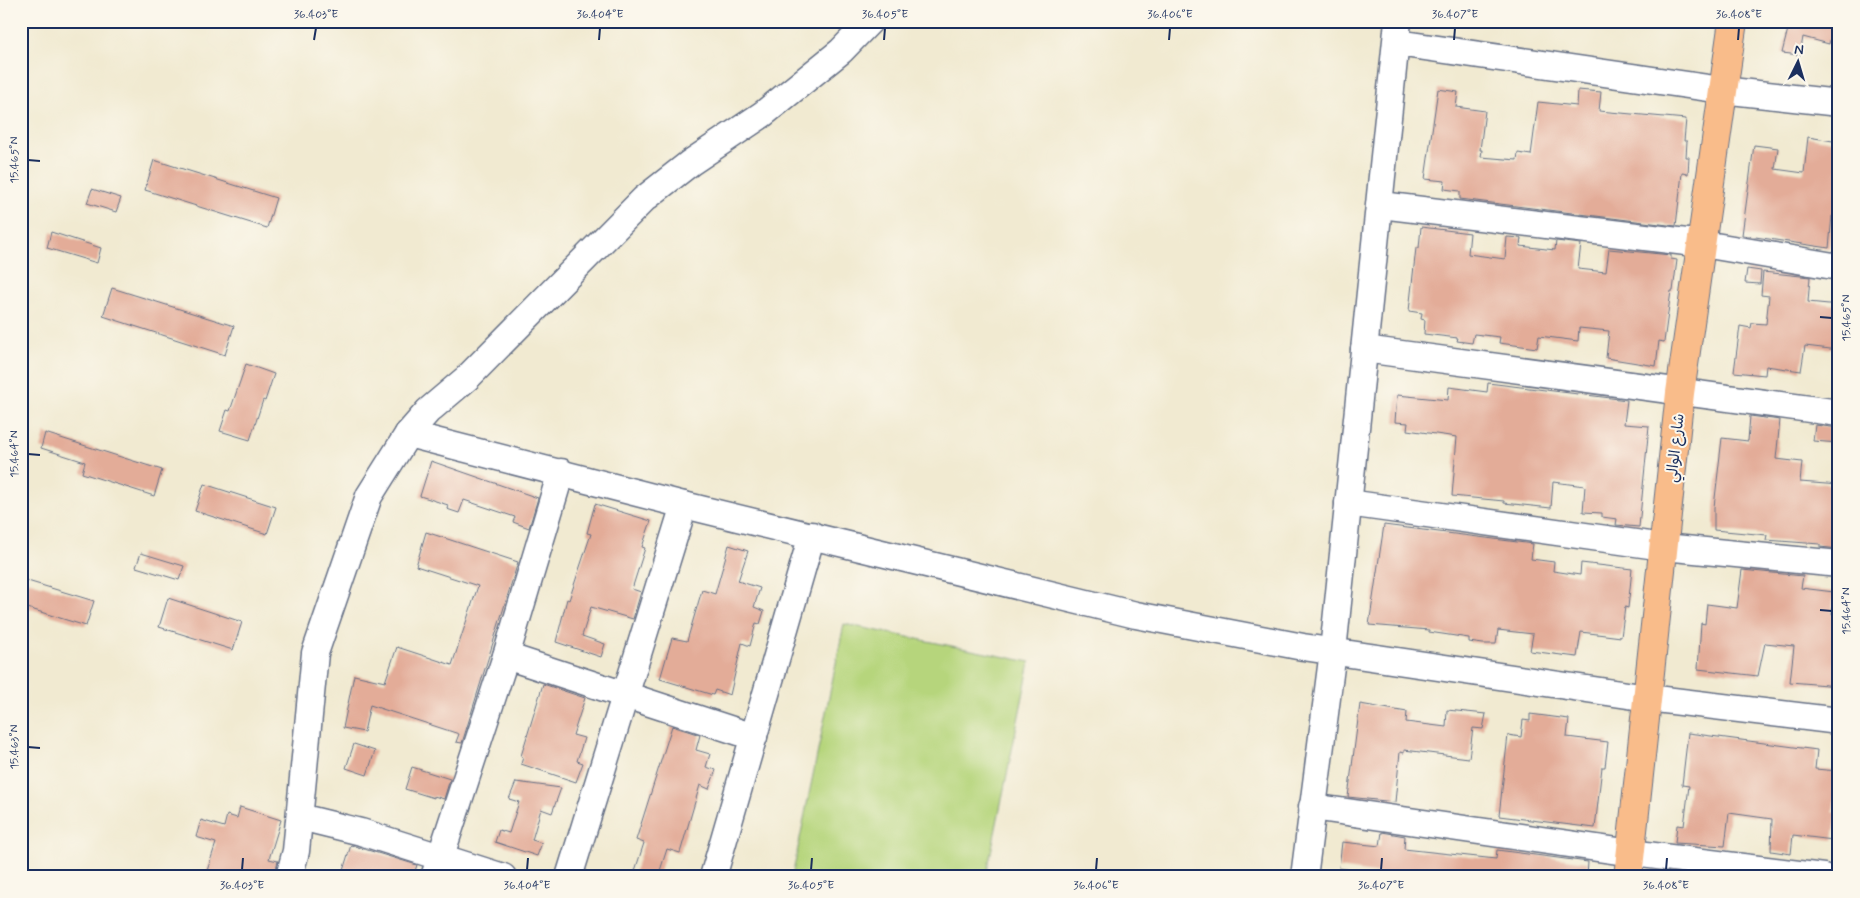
<svg xmlns="http://www.w3.org/2000/svg" width="1860" height="898" viewBox="0 0 1860 898" font-family="Mynerve,'Playpen Sans Arabic',sans-serif">
<style>
.green{fill:#b6d57c;stroke:#68826d}
.building{fill:#e3ac98}
.lines{fill:none;stroke-linecap:round;stroke-linejoin:round}
.minor-casing{stroke:#667086;stroke-width:29}
.major-casing{stroke:#667086;stroke-width:30}
.minor{stroke:#fff;stroke-width:26}
.major{stroke:#f9bc8a;stroke-width:28}
.ticks{fill:none;stroke:#1b2f5e;stroke-width:2}
.labels{text-anchor:middle;stroke-width:4;stroke-linejoin:round;paint-order:stroke}
.street-label{font-size:15px;fill:#1b2f5e;stroke:#fbf7ec}
.neatline{fill:none;stroke:#1b2f5e;stroke-width:2}
.ticks-label{font-size:12px;text-anchor:middle;fill:#1b2f5e}
</style>
<rect width="100%" height="100%" fill="#fbf7ec"/>
<filter id="ink" filterUnits="userSpaceOnUse"><feTurbulence type="fractalNoise" baseFrequency=".02" numOctaves="2"/><feDisplacementMap in="SourceGraphic" scale="10" xChannelSelector="R" yChannelSelector="G"/><feConvolveMatrix kernelMatrix="1 2 1 2 8 2 1 2 1" color-interpolation-filters="sRGB"/></filter>
<filter id="wash" filterUnits="userSpaceOnUse"><feTurbulence type="fractalNoise" baseFrequency=".0096" numOctaves="4" result="noise"/><feDisplacementMap in="SourceGraphic" scale="20" xChannelSelector="R" yChannelSelector="G"/><feGaussianBlur stdDeviation="1.12" result="paint"/><feColorMatrix in="noise" values="0 0 0 0 0 0 0 0 0 0 0 0 0 0 0 0 0 1.4 0 .05"/><feComposite in="paint" operator="in"/></filter>
<g filter="url(#wash)">
<rect width="100%" height="100%" fill="#f1ead1"/>
<polygon class="green" points="844,624 1030,662 986,877 792,877"/>
<g id="blocks">
<g class="building">
<polygon points="1790,21 1835,21 1829,44 1803,37 1800,55 1782,53"/>
<polygon points="1438,89 1458,92 1456,107 1485,111 1480,150 1482,150 1481,157 1517,160 1518,153 1531,155 1538,102 1577,106 1578,90 1601,92 1599,111 1686,119 1684,141 1687,141 1686,157 1689,157 1688,174 1682,173 1676,226 1460,199 1460,191 1444,189 1445,181 1425,179"/>
<polygon points="1808,137 1839,142 1839,217 1832,216 1829,248 1742,235 1754,145 1778,148 1775,169 1804,173"/>
<polygon points="154,160 276,198 267,228 145,190"/>
<polygon points="92,189 121,198 116,212 87,203"/>
<polygon points="1421,227 1470,233 1468,254 1505,259 1507,237 1521,238 1520,246 1555,250 1556,241 1581,244 1578,269 1606,272 1609,249 1671,255 1671,259 1677,260 1673,291 1671,291 1664,342 1659,341 1656,366 1606,358 1609,331 1579,328 1578,341 1539,336 1537,348 1499,343 1500,337 1474,334 1472,343 1457,341 1458,338 1424,334 1425,320 1421,319 1422,313 1409,311 1416,248 1419,248"/>
<polygon points="51,232 101,248 97,263 47,248"/>
<polygon points="1747,269 1761,271 1760,284 1745,283"/>
<polygon points="1763,272 1810,277 1808,302 1839,305 1839,350 1805,346 1801,371 1766,366 1765,375 1734,372 1740,326 1751,328 1752,323 1766,324 1769,296 1761,295"/>
<polygon points="112,288 234,326 225,355 103,316"/>
<polygon points="246,364 274,374 265,401 263,400 250,440 220,431 227,410 230,411"/>
<polygon points="1488,383 1627,400 1624,424 1649,426 1639,527 1616,525 1617,519 1602,517 1602,513 1583,512 1585,486 1553,482 1551,508 1504,503 1504,501 1452,496 1457,437 1407,430 1408,423 1395,422 1397,395 1448,400 1449,387 1487,392"/>
<polygon points="1750,416 1780,420 1776,459 1802,462 1800,482 1839,485 1839,549 1820,547 1820,544 1766,540 1767,535 1714,530 1714,507 1722,438 1748,441"/>
<polygon points="1815,425 1839,428 1839,443 1813,441"/>
<polygon points="45,433 162,470 154,496 82,473 85,462 41,448"/>
<polygon points="431,461 538,498 529,528 513,522 515,517 464,500 459,513 447,509 448,505 420,496"/>
<polygon points="204,484 276,507 267,534 195,511"/>
<polygon points="595,504 651,521 642,547 645,548 632,589 641,592 633,619 591,607 582,636 605,644 601,657 556,642 567,599 569,600 591,534 587,533"/>
<polygon points="1384,525 1533,544 1531,559 1554,562 1553,571 1580,575 1581,563 1632,569 1628,608 1625,607 1621,637 1581,632 1577,657 1530,651 1533,634 1498,630 1496,644 1483,644 1469,642 1469,638 1429,632 1429,630 1369,625"/>
<polygon points="426,532 518,562 462,743 456,742 459,734 370,705 364,732 343,728 354,675 385,682 397,647 452,665 478,586 416,566"/>
<polygon points="729,545 748,551 738,581 760,588 754,607 764,611 760,624 756,623 750,646 742,643 730,695 715,690 713,695 660,679 672,638 687,641 702,590 715,594"/>
<polygon points="141,553 184,566 179,580 136,567"/>
<polygon points="1742,570 1803,576 1801,588 1834,592 1832,615 1839,616 1836,640 1839,640 1839,686 1790,682 1794,646 1765,643 1758,676 1698,669 1701,623 1705,624 1707,604 1737,608"/>
<polygon points="21,579 94,601 86,626 21,606"/>
<polygon points="168,598 242,622 233,650 159,627"/>
<polygon points="543,684 585,698 573,735 584,738 577,761 583,763 576,782 521,764 523,757 521,756"/>
<polygon points="1360,704 1407,712 1406,722 1446,727 1447,710 1486,714 1483,729 1473,728 1469,758 1404,750 1404,753 1400,752 1395,802 1348,797"/>
<polygon points="1530,714 1569,719 1567,737 1608,742 1605,767 1602,767 1595,828 1499,816 1508,735 1521,737 1523,720 1530,721"/>
<polygon points="672,726 700,735 696,750 710,754 706,767 716,770 709,789 700,785 680,853 667,849 658,877 633,877 644,843 636,840"/>
<polygon points="1688,733 1817,750 1815,769 1838,771 1833,812 1837,813 1833,840 1793,835 1791,854 1771,851 1772,819 1729,813 1725,846 1675,843 1677,825 1684,826 1689,786 1682,785"/>
<polygon points="354,744 375,751 367,775 346,768"/>
<polygon points="412,767 450,779 444,799 434,796 434,798 405,789"/>
<polygon points="516,782 561,788 552,813 541,809 532,840 542,843 537,856 495,842 499,830 509,833 519,802 509,799"/>
<polygon points="240,807 281,820 269,859 278,861 274,877 205,877 216,843 196,837 201,820 224,827 227,815 237,818"/>
<polygon points="1382,832 1405,836 1404,849 1496,859 1497,850 1588,862 1587,877 1401,877 1339,868 1342,842 1380,846"/>
<polygon points="351,845 417,865 413,877 341,877"/>
</g>
</g>
</g>
<g filter="url(#ink)">
<use href="#blocks" fill-opacity="0" stroke="#667086" stroke-width="1"/>
<g class="lines">
<defs>
<g id="minor">
<polyline points="1397,43 1722,90 1839,103"/>
<polyline points="1381,205 1703,244 1839,267"/>
<polyline points="1364,349 1839,413"/>
<polyline points="408,434 684,505 1136,615 1303,647 1648,698 1839,721"/>
<polyline points="1348,503 1664,547 1839,564"/>
<polyline points="506,656 754,737"/>
<polyline points="1312,807 1632,853 1823,877"/>
<polyline points="300,817 361,832 503,877"/>
<polyline points="289,877 296,851 315,653 369,496 408,434 428,411 467,378 644,199 690,163 763,114 841,51 870,21"/>
<polyline points="434,877 506,656 561,472"/>
<polyline points="569,877 684,505"/>
<polyline points="713,877 812,535"/>
<polyline points="1304,877 1333,651 1398,21"/>
</g>
<polyline id="major" points="1628,877 1680,393 1733,21"/>
</defs>
<use href="#minor" class="minor-casing"/>
<use href="#major" class="major-casing"/>
<use href="#minor" class="minor"/>
<use href="#major" class="major"/>
</g>
</g>
<path class="ticks" d="M314 40 316 28M599 40 600 28M884 40 885 28M1169 40 1170 28M1454 40 1455 28M1738 40 1739 28M28 160 40 161M1820 317 1832 318M28 454 40 455M1820 610 1832 611M28 747 40 748M242 870 243 858M527 870 528 858M811 870 812 858M1096 870 1097 858M1381 870 1382 858M1666 870 1667 858"/>
<g class="labels">
<g class="street-label">
<text transform="translate(1675 448) rotate(-84)" y="5">شارع الوالي</text>
</g>
</g>
<rect width="1860" height="898" fill="none" stroke="#fbf7ec" stroke-width="55"/>
<g transform="translate(1798 62) rotate(5)" stroke="#fbf7ec" stroke-width="4" paint-order="stroke">
<path d="M0-4L9 19L0 12L-9 19Z" fill="#1b2f5e"/>
<text y="-8" font-size="14" font-weight="bold" text-anchor="middle" fill="#1b2f5e">N</text>
</g>
<rect x="28" y="28" width="1804" height="842" class="neatline"/>
<g class="ticks-label">
<text x="316" y="18">36.403°E</text>
<text x="600" y="18">36.404°E</text>
<text x="885" y="18">36.405°E</text>
<text x="1170" y="18">36.406°E</text>
<text x="1455" y="18">36.407°E</text>
<text x="1739" y="18">36.408°E</text>
<text transform="translate(14 160) rotate(-90)" y="4">15.465°N</text>
<text transform="translate(1846 318) rotate(-90)" y="4">15.465°N</text>
<text transform="translate(14 454) rotate(-90)" y="4">15.464°N</text>
<text transform="translate(1846 611) rotate(-90)" y="4">15.464°N</text>
<text transform="translate(14 747) rotate(-90)" y="4">15.463°N</text>
<text x="242" y="889">36.403°E</text>
<text x="527" y="889">36.404°E</text>
<text x="811" y="889">36.405°E</text>
<text x="1096" y="889">36.406°E</text>
<text x="1381" y="889">36.407°E</text>
<text x="1666" y="889">36.408°E</text>
</g>
</svg>
